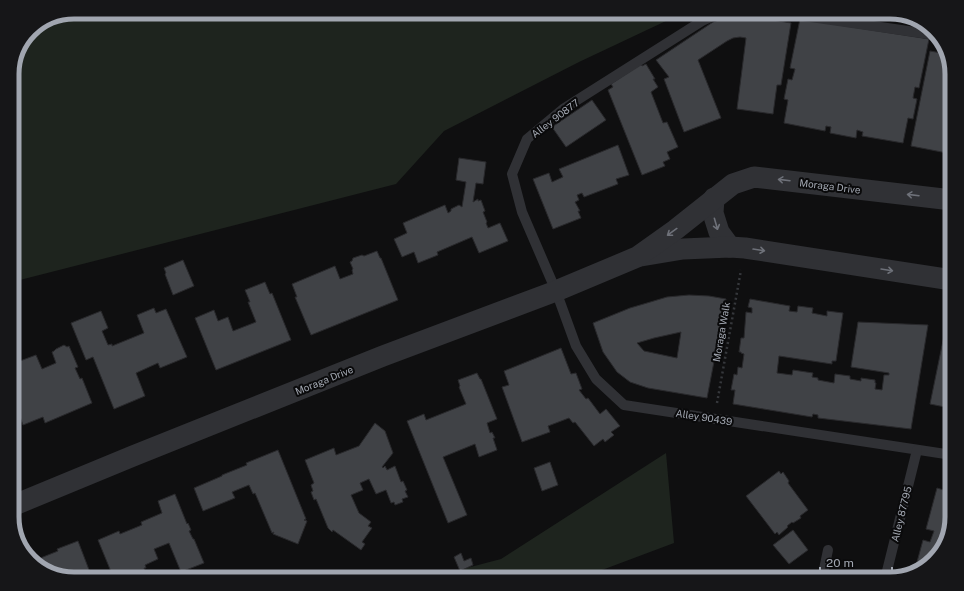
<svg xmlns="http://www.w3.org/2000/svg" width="964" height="591" viewBox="0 0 964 591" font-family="'Public Sans',sans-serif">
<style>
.green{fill:#1e241e}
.building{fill:#404246;stroke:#29292c;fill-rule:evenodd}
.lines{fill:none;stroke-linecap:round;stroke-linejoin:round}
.path{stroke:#36383c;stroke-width:2.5;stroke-dasharray:2 3;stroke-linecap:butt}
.service{stroke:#303135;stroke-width:10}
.minor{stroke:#303135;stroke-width:21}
.oneway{stroke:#6e7179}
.labels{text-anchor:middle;stroke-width:4;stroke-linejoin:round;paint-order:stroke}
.street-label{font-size:10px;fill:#a1a6b0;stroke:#0a0a0b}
.rim{fill:none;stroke:#a1a6b0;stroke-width:5}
</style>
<rect width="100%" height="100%" fill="#0f0f10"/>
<g class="green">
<polygon points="74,12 685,12 579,62 444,131 396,184 12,282 12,70 30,30"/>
<polygon points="666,453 674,543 578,579 425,579 501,559"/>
</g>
<g class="building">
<polygon points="743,15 791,23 781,85 777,85 773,114 737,109 746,38 740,37 733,38 727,41 698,60 721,118 684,132 664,79 669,77 656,60 713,22 730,16"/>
<polygon points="800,19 929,39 919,88 915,87 913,98 917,99 913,119 908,118 903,143 862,136 863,132 857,130 856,138 830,133 831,127 826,126 825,131 784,123 788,100 784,99 788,79 792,80 795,69 790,68"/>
<polygon points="930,51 947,54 952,70 952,154 911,146"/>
<polygon points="641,64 642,66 646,64 655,79 653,79 658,87 651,92 663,123 667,122 678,147 667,152 670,159 663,162 665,166 642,175 608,90 613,87 611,84"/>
<polygon points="592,100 606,120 566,147 552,127"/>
<polygon points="618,145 629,175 616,179 618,184 584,197 582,193 577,195 579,200 575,202 580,211 578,211 581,218 553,229 533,179 549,173 552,182 563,177 559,169"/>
<polygon points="459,158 486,162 483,184 476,183 473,202 478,199 478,201 481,200 485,211 483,212 487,222 486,223 488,228 500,223 508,241 479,253 472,237 437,252 438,255 418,263 414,252 402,257 394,239 407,233 403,223 445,205 448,213 451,211 451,209 459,205 462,207 466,182 456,180"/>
<polygon points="377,251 380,258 381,258 398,300 311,335 295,297 297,297 292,284 335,266 340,279 353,274 352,270 353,269 350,262 352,261 353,258 362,255 364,256"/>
<polygon points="183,260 194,286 173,295 165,274 166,273 164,268"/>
<polygon points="265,282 270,294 272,293 291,340 216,370 195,318 214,310 218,321 228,317 233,331 256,322 248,302 250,302 245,290"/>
<path d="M689 295 709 296 726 299 707 398 648 388 630 382 617 372 603 352 593 323 630 308 647 303 667 297ZM681 332 677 358 644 351 637 343 654 338Z"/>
<polygon points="750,299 790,306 789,311 797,312 798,306 813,308 812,313 827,316 827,311 843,313 836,361 832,361 832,364 779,356 777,373 792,375 793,370 813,373 812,377 818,378 818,380 834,383 835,374 850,376 850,379 861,381 861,378 875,380 875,383 876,383 875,389 882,390 884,375 889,375 889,373 851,367 858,322 928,325 911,429 818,418 818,415 813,414 812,417 733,404 735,390 731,390 734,374 737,375 738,367 742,368 744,354 741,353 741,352 739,352 741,338 744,338 746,312 752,313 752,308 748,307"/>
<polygon points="154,308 156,313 166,309 187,357 160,368 158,363 136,373 145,396 114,409 93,357 86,360 71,323 101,311 108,328 102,331 108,345 112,344 112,346 144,333 137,315"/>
<polygon points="946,326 952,327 952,389 949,389 945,407 930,404"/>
<polygon points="64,345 67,347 69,346 78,367 75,368 80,379 82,378 92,403 45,423 43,417 23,425 19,414 12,417 12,361 19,358 20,361 36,355 42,369 56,363 52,352 54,351 56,349"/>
<polygon points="561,348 571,374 576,373 582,389 579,390 586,399 588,398 600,414 606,409 620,426 611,432 614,435 605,442 603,439 594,446 575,422 573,423 569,418 548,426 550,432 522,442 502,387 509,385 504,371"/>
<polygon points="477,373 480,379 481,379 497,419 487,423 490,433 492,432 495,438 493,438 497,450 479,457 475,444 443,457 467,515 448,523 407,421 424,414 426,420 466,404 459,387 460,386 458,380"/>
<polygon points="375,423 385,431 393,453 382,467 383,468 385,466 387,470 395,466 401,482 403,481 407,490 405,491 408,497 402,499 403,502 395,505 394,502 391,503 386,490 376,494 369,479 360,483 363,490 351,495 359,513 371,522 368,526 372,528 362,542 365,544 361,550 333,530 332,532 328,528 316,499 314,500 311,492 313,491 311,485 314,483 305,460 334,448 336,455 359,446"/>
<polygon points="278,450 306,519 304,520 307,521 298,544 273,534 274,532 272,533 255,493 253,494 249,485 232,492 235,498 203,511 194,488 222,476 222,475 247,465 246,463"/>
<polygon points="550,462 558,485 542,491 534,468"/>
<polygon points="779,471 781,474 783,472 789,481 788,483 808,510 800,516 801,518 793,523 792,522 787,526 788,527 779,535 777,532 775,534 746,496"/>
<polygon points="952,484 952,517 944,548 921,571 914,573 923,540 930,542 934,531 926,529 937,488 950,492"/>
<polygon points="175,494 187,524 188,523 191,530 189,531 193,539 194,539 204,563 181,572 169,543 154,549 158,559 145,565 146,568 144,568 146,573 149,573 151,578 149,579 114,579 98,540 119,531 120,534 142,525 141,522 162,513 158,501"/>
<polygon points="793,530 808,550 789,564 773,545"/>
<polygon points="78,541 91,575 82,579 74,579 43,571 33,561 58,551 57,549"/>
<polygon points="461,553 464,561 471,558 473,565 460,571 454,557"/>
</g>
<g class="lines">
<polyline class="path" points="717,403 741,270"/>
<g class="service">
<polyline points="722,12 702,21 563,109 527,139 512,174 522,212 556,291 576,346 596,379 624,405 952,455"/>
<polyline points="776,12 936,35"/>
<polyline points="822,579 828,550"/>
<polyline points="885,579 917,450"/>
</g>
<g class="minor">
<polyline points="714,198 713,213 719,232 730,247"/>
<polyline points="641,256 683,249 730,247 745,248 952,280"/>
<polyline points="12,506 133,456 383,356 556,291 637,257 675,230 733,184 754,177 952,200"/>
</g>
</g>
<defs><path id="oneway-shaft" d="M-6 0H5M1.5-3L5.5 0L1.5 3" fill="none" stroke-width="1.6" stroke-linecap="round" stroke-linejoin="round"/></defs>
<g class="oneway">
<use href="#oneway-shaft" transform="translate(784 180) rotate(-173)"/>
<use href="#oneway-shaft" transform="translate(913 195) rotate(-173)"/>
<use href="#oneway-shaft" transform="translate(716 224) rotate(74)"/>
<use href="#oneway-shaft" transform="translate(672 232) rotate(144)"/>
<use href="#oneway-shaft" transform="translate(759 250) rotate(9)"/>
<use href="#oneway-shaft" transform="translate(887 270) rotate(9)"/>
</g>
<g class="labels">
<g class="street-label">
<text transform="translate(555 118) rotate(-37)" y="4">Alley 90877</text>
<text transform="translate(830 186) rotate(7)" y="4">Moraga Drive</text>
<text transform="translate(721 332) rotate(-80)" y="4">Moraga Walk</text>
<text transform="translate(324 380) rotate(-22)" y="4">Moraga Drive</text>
<text transform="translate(704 417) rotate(9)" y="4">Alley 90439</text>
<text transform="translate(901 514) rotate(-76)" y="4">Alley 87795</text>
</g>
</g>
<path d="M0 0H964V591H0ZM74 19H890A55 55 0 0 1 945 74V517A55 55 0 0 1 890 572H74A55 55 0 0 1 19 517V74A55 55 0 0 1 74 19Z" fill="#161618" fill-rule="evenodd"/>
<path class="rim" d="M74 19H890A55 55 0 0 1 945 74V517A55 55 0 0 1 890 572H74A55 55 0 0 1 19 517V74A55 55 0 0 1 74 19Z"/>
<path d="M820 567v6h72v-6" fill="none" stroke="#a1a6b0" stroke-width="2"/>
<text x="826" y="567" font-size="12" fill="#a1a6b0" stroke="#0a0a0b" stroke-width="3" paint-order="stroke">20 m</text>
</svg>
